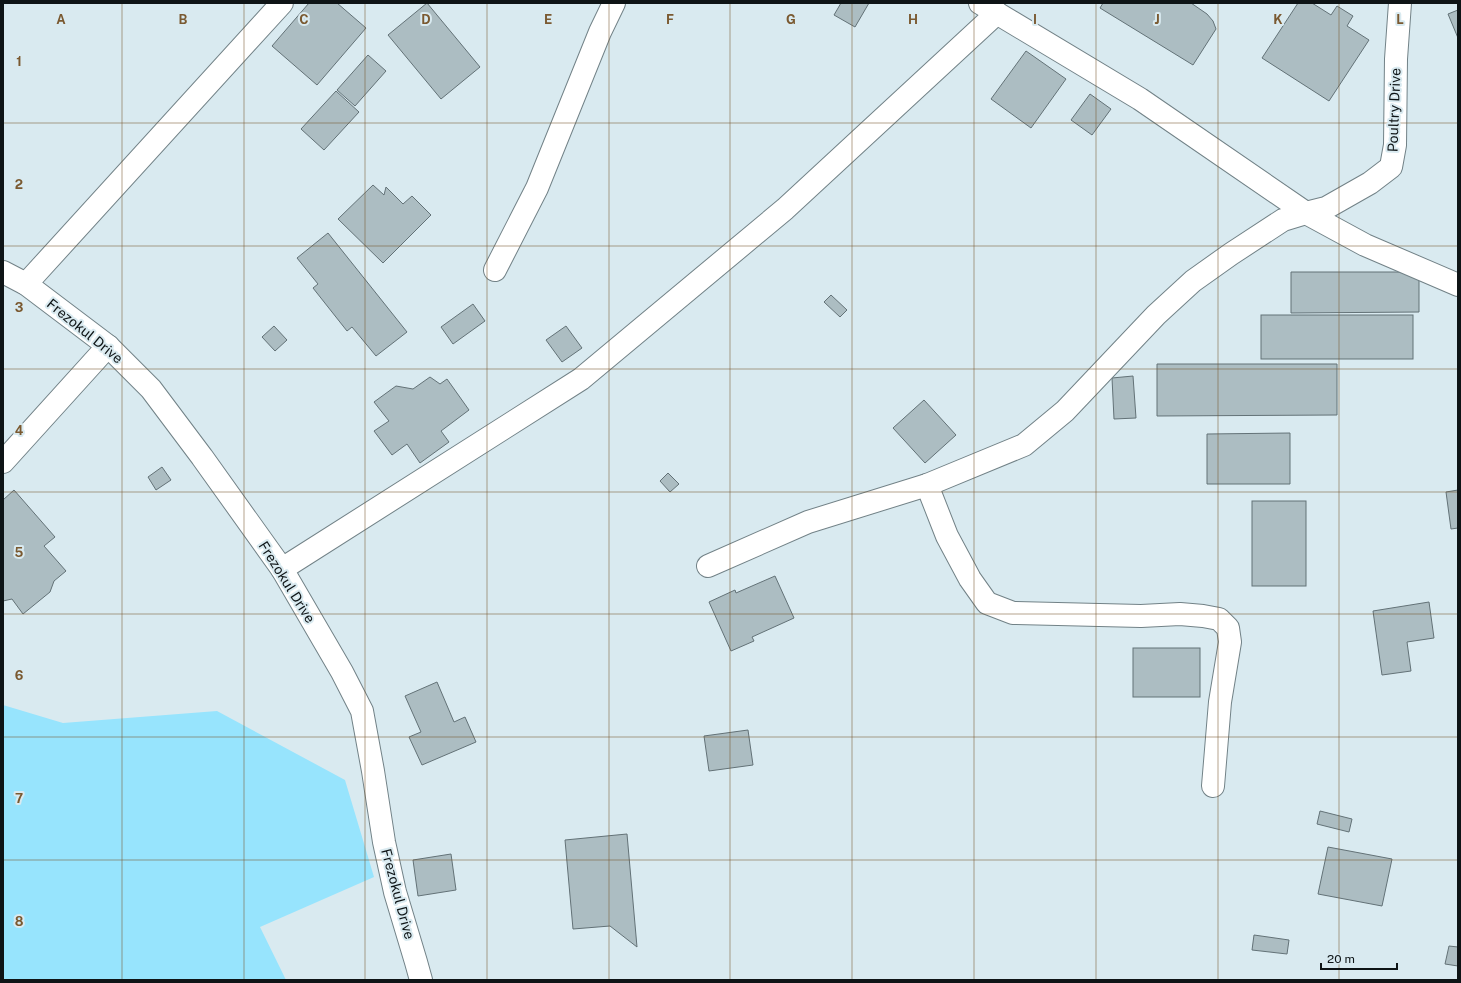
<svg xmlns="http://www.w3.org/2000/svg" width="1461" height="983" viewBox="0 0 1461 983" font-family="'Public Sans',sans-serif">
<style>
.green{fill:#97e4fd}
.building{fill:#acbdc2;stroke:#637277}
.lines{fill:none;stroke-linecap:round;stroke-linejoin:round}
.minor-casing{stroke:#728287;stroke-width:24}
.minor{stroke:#fff;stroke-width:22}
.grid{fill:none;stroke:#7a5930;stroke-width:1;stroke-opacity:0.55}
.labels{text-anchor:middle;stroke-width:4;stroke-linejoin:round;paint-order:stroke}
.street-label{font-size:14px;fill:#0e1416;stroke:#d9eaf0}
.grid-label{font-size:13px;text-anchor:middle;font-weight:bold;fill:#7a5930;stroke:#d9eaf0;stroke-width:4;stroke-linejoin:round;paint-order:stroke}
</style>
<rect width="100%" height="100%" fill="#d9eaf0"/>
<polygon class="green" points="3,705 63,723 217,711 345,780 374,877 260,927 286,980 3,980"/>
<g class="building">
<polygon points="309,3 337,3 366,28 317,85 272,46"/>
<polygon points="427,3 480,67 441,99 388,35"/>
<polygon points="841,3 869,3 855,27 834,15"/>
<polygon points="1103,3 1191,3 1207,14 1213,21 1216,29 1193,65 1100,8"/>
<polygon points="1298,3 1312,3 1331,15 1337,6 1353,16 1347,26 1369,40 1329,101 1262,58"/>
<polygon points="1458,10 1458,38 1448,14"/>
<polygon points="1026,51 1066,79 1031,128 991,99"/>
<polygon points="368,55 386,71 355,106 337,90"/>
<polygon points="336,91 359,112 324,150 301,129"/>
<polygon points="1090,94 1111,109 1092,135 1071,120"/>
<polygon points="373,185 384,195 386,187 403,204 412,196 431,215 383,263 338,219"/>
<polygon points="328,233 407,332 376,356 352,327 347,331 313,288 318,284 297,258"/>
<polygon points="1291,272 1419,272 1419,312 1291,313"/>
<polygon points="831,295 847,310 840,317 824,302"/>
<polygon points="473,304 485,321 453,344 441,327"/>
<rect x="1261" y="315" width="152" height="44"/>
<polygon points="274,326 287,340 275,351 262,337"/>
<polygon points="566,326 582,348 562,362 546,340"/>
<polygon points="1157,364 1337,364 1337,415 1157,416"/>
<polygon points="1133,376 1136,418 1114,419 1112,378"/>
<polygon points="430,377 440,384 447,379 469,410 441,431 449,442 420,463 407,444 392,455 374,431 389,421 374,402 396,386 413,389"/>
<polygon points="924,400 956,435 925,463 893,428"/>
<polygon points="1290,433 1290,484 1207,484 1207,434"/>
<polygon points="162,467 171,480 156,490 148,477"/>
<polygon points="668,473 679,484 670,492 660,481"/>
<polygon points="14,490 55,537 44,546 66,571 54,581 50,592 23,614 12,599 3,601 3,500"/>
<polygon points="1458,490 1458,528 1451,529 1446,492"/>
<rect x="1252" y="501" width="54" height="85"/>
<polygon points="775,576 794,618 752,637 754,641 731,651 709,602 735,590 736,593"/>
<polygon points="1429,602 1434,638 1407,642 1411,671 1382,675 1373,611"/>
<rect x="1133" y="648" width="67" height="49"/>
<polygon points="437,682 454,722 465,717 476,742 422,765 409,737 421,732 405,696"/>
<polygon points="748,730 753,765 709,771 704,736"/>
<polygon points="1320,811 1352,819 1349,832 1317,824"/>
<polygon points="627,834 637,947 610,926 573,929 565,840"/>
<polygon points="1328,847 1392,859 1382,906 1318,894"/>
<polygon points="451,854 456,890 418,896 413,860"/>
<polygon points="1254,935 1289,940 1287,954 1252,950"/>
<polygon points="1449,946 1458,947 1458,966 1445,964"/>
</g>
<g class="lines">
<defs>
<g id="minor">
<polyline points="980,3 1140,99 1306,213 1365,245 1458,285"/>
<polyline points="495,270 537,188 600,32 614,3"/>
<polyline points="3,272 26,284 108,346 151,389 202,457 282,569 342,672 362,711 373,771 384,842 395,892 416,962 421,980"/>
<polyline points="26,284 282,3"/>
<polyline points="3,462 108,346"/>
<polyline points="927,485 947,536 970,579 987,603 1013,613 1141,616 1180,614 1203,616 1219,619 1228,628 1230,642 1220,702 1213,786"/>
<polyline points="708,566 808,522 927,485 1024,445 1065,411 1156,315 1193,281 1231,254 1283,220 1306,213 1326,208 1370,183 1391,167 1395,145 1396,59 1400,3"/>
<polyline points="282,569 581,379 785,209 997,13"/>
</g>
</defs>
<use href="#minor" class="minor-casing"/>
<use href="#minor" class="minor"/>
</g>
<path class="grid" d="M122 3V980M244 3V980M365 3V980M487 3V980M609 3V980M730 3V980M852 3V980M974 3V980M1096 3V980M1218 3V980M1339 3V980M3 123H1458M3 246H1458M3 369H1458M3 492H1458M3 614H1458M3 737H1458M3 860H1458"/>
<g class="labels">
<g class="street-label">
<text transform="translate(1394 110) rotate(-88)" y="5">Poultry Drive</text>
<text transform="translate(85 331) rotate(39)" y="5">Frezokul Drive</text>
<text transform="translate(287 582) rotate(58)" y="5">Frezokul Drive</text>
<text transform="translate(398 894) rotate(75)" y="5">Frezokul Drive</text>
</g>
</g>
<g class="grid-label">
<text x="61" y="24">A</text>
<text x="183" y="24">B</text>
<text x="304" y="24">C</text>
<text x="426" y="24">D</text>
<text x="548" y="24">E</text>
<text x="670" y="24">F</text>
<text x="791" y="24">G</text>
<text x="913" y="24">H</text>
<text x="1035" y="24">I</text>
<text x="1157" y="24">J</text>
<text x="1278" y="24">K</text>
<text x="1400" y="24">L</text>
<text x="19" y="66">1</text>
<text x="19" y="189">2</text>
<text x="19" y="312">3</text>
<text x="19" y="435">4</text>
<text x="19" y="557">5</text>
<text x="19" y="680">6</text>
<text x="19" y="803">7</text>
<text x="19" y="926">8</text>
</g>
<rect width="1461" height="983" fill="none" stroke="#0e1416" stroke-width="8"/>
<path d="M1321 963v6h76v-6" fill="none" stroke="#0e1416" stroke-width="2"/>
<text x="1327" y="963" font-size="12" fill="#0e1416" stroke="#d9eaf0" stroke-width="3" paint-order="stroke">20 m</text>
</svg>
